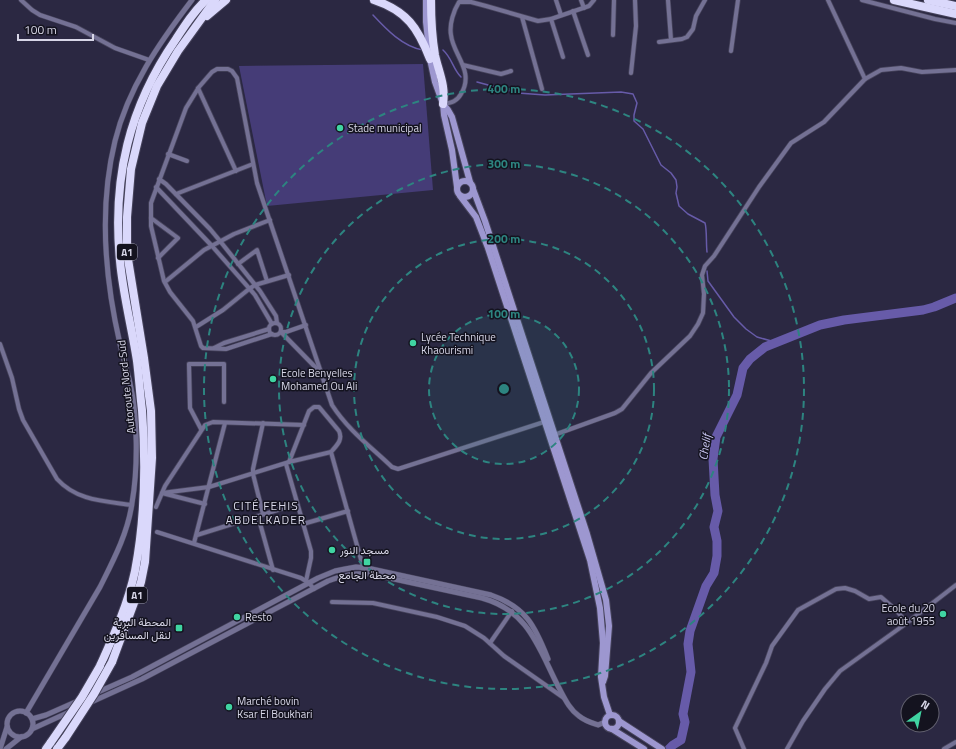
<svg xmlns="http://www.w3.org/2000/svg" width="956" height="749" viewBox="0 0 956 749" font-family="'Titillium Web',Vazirmatn,sans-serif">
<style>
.pitch{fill:#453c77}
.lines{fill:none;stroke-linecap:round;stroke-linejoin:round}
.stream{stroke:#675ba9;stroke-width:1.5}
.river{stroke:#675ba9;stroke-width:9}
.minor-casing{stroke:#47445c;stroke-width:5.5}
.tertiary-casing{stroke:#47445c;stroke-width:6}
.secondary-casing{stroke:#47445c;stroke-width:8}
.motorway-casing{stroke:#47445c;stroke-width:10}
.minor{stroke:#747194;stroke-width:4}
.tertiary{stroke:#747194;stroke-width:5}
.secondary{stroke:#9d97d0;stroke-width:6}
.motorway{stroke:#dad8fb;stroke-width:8}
.motorway-bridge-casing{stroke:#47445c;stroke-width:10;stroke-linecap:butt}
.motorway-bridge{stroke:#dad8fb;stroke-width:8}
.ring{fill:none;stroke:#2d8480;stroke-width:2;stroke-dasharray:7 5}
.poi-dot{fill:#40d4a2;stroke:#14131f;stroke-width:1.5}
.labels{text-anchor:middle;stroke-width:3;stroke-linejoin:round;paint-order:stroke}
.shield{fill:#14131f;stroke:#9c9cab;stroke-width:1}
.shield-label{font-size:10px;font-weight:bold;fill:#d7d6e7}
.poi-label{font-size:11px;fill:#d7d6e7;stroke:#14131f;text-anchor:start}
.street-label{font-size:11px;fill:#d7d6e7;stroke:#14131f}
.water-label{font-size:12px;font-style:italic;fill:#c6c3ee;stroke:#14131f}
.neighbourhood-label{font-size:12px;letter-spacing:1px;fill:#d7d6e7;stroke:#14131f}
.centre{fill:#2d8480;stroke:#14131f;stroke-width:2}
.ring-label{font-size:12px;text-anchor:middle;font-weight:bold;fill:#2d8480;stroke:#14131f;stroke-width:3;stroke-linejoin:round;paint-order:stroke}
</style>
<rect width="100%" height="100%" fill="#2b2842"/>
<polygon class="pitch" points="423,64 433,190 267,206 239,66"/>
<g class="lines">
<g class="stream">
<path d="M373 15C386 29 403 47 423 50"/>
<path d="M443 50C452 58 453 69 461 77"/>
<path d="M477 82 518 93 545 95 621 92 633 94 637 103 634 115V121L643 129 661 165 671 173 676 180 677 187 676 193 679 206 688 214 705 223C707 229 706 244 707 252"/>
<polyline points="707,271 708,281 734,317 746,329 757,337 775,342"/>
</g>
<polyline class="river" points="669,749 673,745 681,740 685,722 683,714 691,672 688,644 690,631 706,586 714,573 717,556 717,541 714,527 718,511 715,495 713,459 716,437 737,395 743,368 750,359 765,347 820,325 844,320 923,310 934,307 956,298"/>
<defs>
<g id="minor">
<polyline points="21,0 32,10 40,15 76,27 115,48 149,60"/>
<polyline points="556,0 561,15"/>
<polyline points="581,0 584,8"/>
<polyline points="668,0 671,40"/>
<polyline points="828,0 865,79"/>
<polyline points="862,0 935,19 956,23"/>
<polyline points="573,11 588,55"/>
<polyline points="522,17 542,89"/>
<polyline points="551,19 563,57"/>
<polyline points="613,35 614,0"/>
<polyline points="659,42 682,39 687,37 693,29 696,16 705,0"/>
<polyline points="731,51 738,0"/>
<polyline points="463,65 501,74 511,71"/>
<polyline points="631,73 636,26 635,0"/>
<polyline points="198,88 236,171"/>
<path d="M443 104C452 103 457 101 461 94 475 71 453 55 451 35 449 24 454 10 459 2H471L486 6 538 21 551 19 589 6 594 0"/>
<polyline points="168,154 187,161"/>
<polyline points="159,179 166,184 210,229 220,241 260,291 276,316 277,323"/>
<polyline points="156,187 212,246 255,295 272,324"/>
<polyline points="176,194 253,164"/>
<polyline points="151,218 178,238 158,258"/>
<polyline points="238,264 257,250 267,281"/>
<polyline points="165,282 204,250 234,234 270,220"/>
<circle cx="275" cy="329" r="6"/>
<polyline points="196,327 223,310 249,289 255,285 289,275"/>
<polyline points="281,332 321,373"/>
<polyline points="281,332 286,332 306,325"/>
<path d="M272 334 226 349 203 348 201 346 193 321 170 292 164 281 151 226V203L186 108 199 87 212 72 217 69H228L232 71 237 78 257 183 332 405C348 430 371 447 392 467L398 469 547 421"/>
<path d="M0 344 12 378 19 409 23 420 57 479C77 501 104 501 132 505"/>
<polyline points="214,348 224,343 269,329"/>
<polyline points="263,423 253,469 253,474 263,514"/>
<polyline points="201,429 190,408 189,364 224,364 224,402"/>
<polyline points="554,435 615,413 622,409 651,373 690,336 698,324 703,313 704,294 702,275 705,266 714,256 759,187 791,143 824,122 865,79 881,70 901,68 922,72 956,70"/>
<path d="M289 462 309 411 314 407H319L339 431C343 440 337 445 331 452L365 574"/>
<polyline points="286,464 311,551 311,558 306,581"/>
<polyline points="205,504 162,493 209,487 289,462 331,452"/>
<polyline points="156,507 165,486 205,425 213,422 304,425"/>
<polyline points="258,516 273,570"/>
<polyline points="303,524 348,511"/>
<polyline points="157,532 301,578 309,583 314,589"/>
<polyline points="197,535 297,504"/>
<polyline points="194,543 225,423"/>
<polyline points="332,602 373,603 437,617 465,626 484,638 504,656 564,698"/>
<polyline points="490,643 512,611"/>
<polyline points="744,749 735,728 766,663 772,646 798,610 836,589 845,588 855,591 869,599 881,597 896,610 907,623"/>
<polyline points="787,749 803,721 825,689 840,671 904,625 956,585"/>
<polyline points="944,749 956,742"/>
</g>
<g id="tertiary">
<circle cx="20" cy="724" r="13"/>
<path d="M26 713 100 587C113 561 128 533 132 503 138 469 138 417 130 383 127 370 123 357 120 344 105 279 99 206 115 141 128 88 159 43 192 0"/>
<path d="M32 719 46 715 132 677 318 578 335 571 345 569 356 567 367 568 491 595C526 607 535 626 548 659"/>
<path d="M32 729 142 679 328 581C344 575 354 573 371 574L482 598C529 611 538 647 558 686 564 697 569 709 579 716 585 721 592 723 598 725L605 722"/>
<polyline points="0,749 7,727"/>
<polyline points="6,749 21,737"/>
</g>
<g id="secondary">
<polyline points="426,0 426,22 430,59 435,82 443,104 444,115 452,150 457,187"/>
<polyline points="443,104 448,110 452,117 470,182"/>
<circle cx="465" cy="189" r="8"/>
<polyline points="473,189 485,221 587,534 606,600 609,626 605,676 603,682"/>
<polyline points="460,196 476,217 488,248 590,560 600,608 603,643 601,677 604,697 610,715"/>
<circle cx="612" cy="722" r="7"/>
<polyline points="619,721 662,749"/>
<polyline points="612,729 644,749"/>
</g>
<g id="motorway">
<path d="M374 0C407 11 418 28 430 59"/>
<path d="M431 0C431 19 432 37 435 55 439 73 446 86 443 104"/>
<polyline points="894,0 956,14"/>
<polyline points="928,0 956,6"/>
<polyline points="207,16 226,0"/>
<polyline points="112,662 135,600 141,582 145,562 152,458 151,411 144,358 127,253 127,217 131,169 142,123 157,86 178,51 215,0"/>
<path d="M100 666C114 635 128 604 135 571 145 519 146 463 142 410 140 394 139 377 137 361 132 328 123 295 120 261 112 178 129 107 176 39 185 25 194 11 206 0"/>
<polyline points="46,749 51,742"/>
<polyline points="57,749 66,737"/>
</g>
</defs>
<use href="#minor" class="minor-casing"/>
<use href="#tertiary" class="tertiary-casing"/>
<use href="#secondary" class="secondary-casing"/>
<use href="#motorway" class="motorway-casing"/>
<use href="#minor" class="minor"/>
<use href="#tertiary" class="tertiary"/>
<use href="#secondary" class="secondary"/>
<use href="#motorway" class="motorway"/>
<defs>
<g id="motorway-bridge">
<polyline points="66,737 94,694 112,662"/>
<polyline points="51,742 82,697 100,666"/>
</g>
</defs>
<use href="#motorway-bridge" class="motorway-bridge-casing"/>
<use href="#motorway-bridge" class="motorway-bridge"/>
</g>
<circle cx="504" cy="389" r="75" fill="#2d8480" fill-opacity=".12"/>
<g class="ring">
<circle cx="504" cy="389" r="75"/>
<circle cx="504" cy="389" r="150"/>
<circle cx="504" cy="389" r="225"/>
<circle cx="504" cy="389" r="300"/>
</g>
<g class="poi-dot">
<circle cx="340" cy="128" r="4"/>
<circle cx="413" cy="343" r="4"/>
<circle cx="273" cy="379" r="4"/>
<circle cx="332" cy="550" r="4"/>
<rect x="363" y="558" width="8" height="8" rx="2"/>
<circle cx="943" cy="614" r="4"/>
<circle cx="237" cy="617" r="4"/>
<rect x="175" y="624" width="8" height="8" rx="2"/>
<circle cx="229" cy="707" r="4"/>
</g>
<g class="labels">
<g class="shield">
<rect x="117" y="244" width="20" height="16" rx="3"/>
<rect x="127" y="587" width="20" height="16" rx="3"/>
</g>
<g class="shield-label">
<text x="127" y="256">A1</text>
<text x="137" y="599">A1</text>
</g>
<g class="poi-label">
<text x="348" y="132">Stade municipal</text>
<text x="421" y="341">Lycée Technique<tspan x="421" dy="13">Khaourismi</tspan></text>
<text x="281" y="377">Ecole Benyelles<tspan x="281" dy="13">Mohamed Ou Ali</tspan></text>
<text x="340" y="554">مسجد النور</text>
<text x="367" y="579" text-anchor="middle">محطة الجامع</text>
<text x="935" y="612" text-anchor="end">Ecole du 20<tspan x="935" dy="13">août 1955</tspan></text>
<text x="245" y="621">Resto</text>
<text x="171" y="626" text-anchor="end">المحطة البرية<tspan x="171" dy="13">لنقل المسافرين</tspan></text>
<text x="237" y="705">Marché bovin<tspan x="237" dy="13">Ksar El Boukhari</tspan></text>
</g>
<g class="street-label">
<text transform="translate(126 387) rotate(-96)" y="4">Autoroute Nord-Sud</text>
</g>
<g class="water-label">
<text transform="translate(705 447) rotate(-81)" y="4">Chelif</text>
</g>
<g class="neighbourhood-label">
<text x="266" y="510">CITÉ FEHIS<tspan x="266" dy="14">ABDELKADER</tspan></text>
</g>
</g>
<circle cx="504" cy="389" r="6" class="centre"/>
<g class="ring-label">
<text x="504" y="93">400 m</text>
<text x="504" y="168">300 m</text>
<text x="504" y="243">200 m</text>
<text x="504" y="318">100 m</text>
</g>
<g transform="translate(920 713) rotate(33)"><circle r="19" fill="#14131f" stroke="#62616f"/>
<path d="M0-3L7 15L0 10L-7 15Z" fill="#40d4a2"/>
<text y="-6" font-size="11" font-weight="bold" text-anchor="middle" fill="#d7d6e7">N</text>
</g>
<path d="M18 34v6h75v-6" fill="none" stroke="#d7d6e7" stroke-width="2"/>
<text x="24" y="34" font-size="12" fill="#d7d6e7" stroke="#14131f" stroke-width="3" paint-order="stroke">100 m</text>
</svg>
